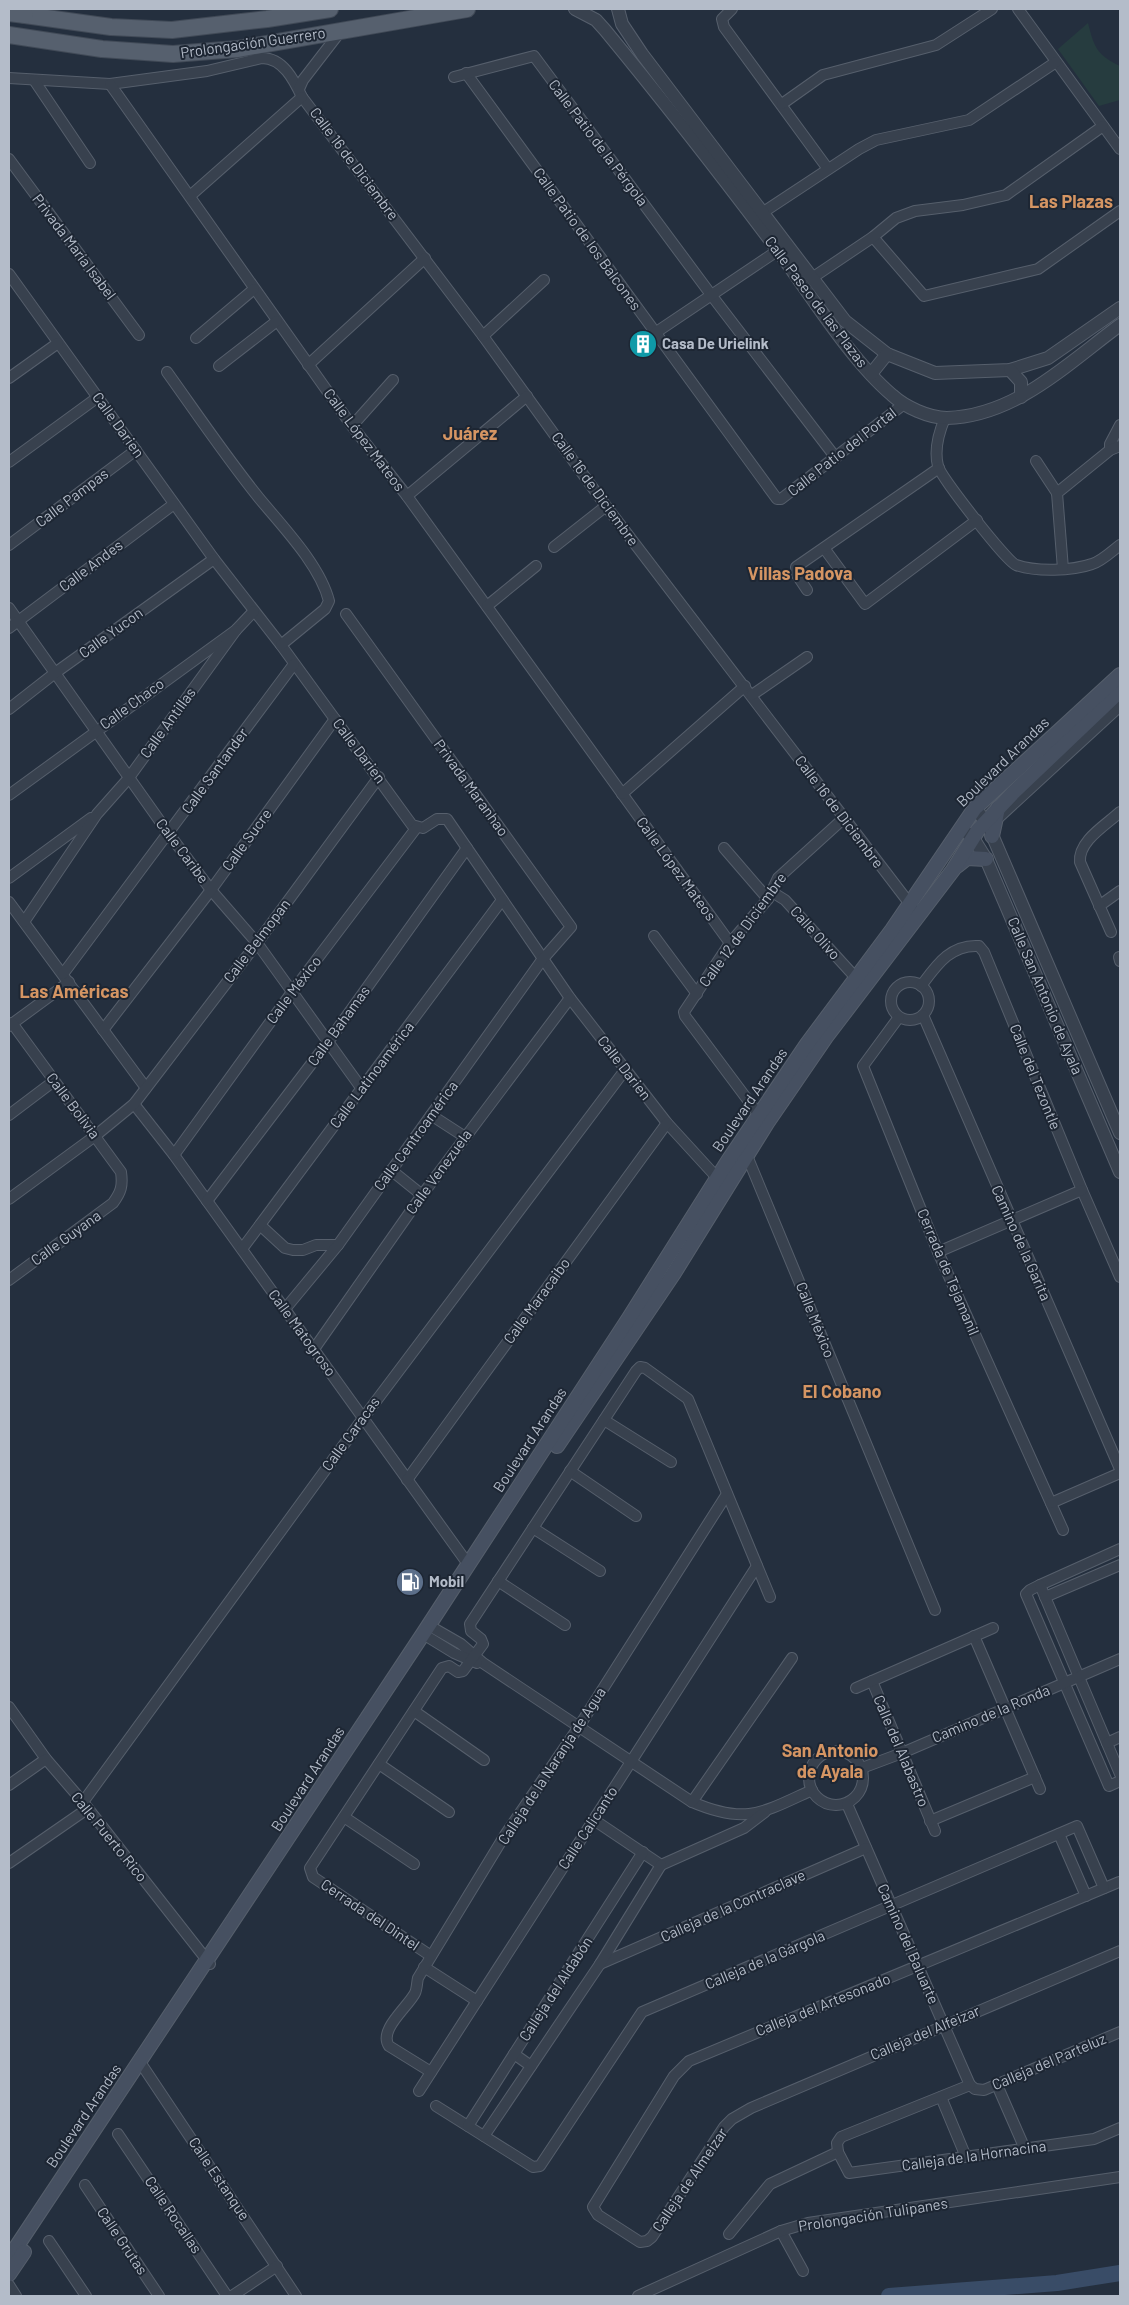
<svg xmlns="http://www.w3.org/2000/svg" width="1129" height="2305" viewBox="0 0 1129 2305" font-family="Barlow,sans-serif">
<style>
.green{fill:#263c3f}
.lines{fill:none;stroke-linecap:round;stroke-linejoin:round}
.river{stroke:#394c67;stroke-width:16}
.minor-casing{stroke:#565f6c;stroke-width:12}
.tertiary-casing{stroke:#565f6c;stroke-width:14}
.secondary-casing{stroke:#565f6c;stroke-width:16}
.primary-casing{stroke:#414a57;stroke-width:18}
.minor{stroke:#38414e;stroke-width:10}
.tertiary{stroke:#38414e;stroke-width:12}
.secondary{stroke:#465061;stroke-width:14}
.primary{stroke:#56606e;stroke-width:16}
.primary-bridge-casing{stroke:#414a57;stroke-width:18;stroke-linecap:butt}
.primary-bridge{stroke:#56606e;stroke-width:16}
.labels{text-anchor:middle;stroke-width:4;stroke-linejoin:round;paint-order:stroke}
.street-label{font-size:15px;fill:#b4bcc9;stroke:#1d2633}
.poi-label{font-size:15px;font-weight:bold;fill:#b4bcc9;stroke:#1d2633;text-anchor:start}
.quarter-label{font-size:18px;font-weight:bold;fill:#d59563;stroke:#1d2633}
</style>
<rect width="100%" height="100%" fill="#242f3e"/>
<path class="green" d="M1088 23C1094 47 1097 55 1120 66V100L1099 106 1058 49Z"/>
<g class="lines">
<polyline class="river" points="889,2296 1057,2283 1120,2273"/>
<defs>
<g id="minor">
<polyline points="732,9 722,19 724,27 828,169"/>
<polyline points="1018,9 1120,149"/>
<polyline points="466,73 777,499 781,499 904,404"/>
<polyline points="454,77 534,56 712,296 836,458"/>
<path d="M9 78 110 84 207 71 262 58C283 58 294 80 302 97L483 336 606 506 913 908"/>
<polyline points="34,80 90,163"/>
<polyline points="110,84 352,426 407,496 730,943"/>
<polyline points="299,89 303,80 340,32"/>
<polyline points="782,104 823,75 936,45 992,9"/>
<polyline points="9,159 139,335"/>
<polyline points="190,196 302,97"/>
<polyline points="762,213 859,149 876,140 969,120 1056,62"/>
<polyline points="873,237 924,296 1038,269 1120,211"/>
<polyline points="9,274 214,559 281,645 412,825 423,828 437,819 447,819 570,998 667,1123 721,1182"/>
<polyline points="812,278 873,237 896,218 915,211 963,205 1006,195 1103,126"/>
<polyline points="655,333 783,247"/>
<polyline points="483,336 544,280"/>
<polyline points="196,338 254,289"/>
<polyline points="308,365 425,258"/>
<polyline points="219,366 277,321"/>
<path d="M167 372C197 414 226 457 259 498 282 526 320 565 329 601L325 609 281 645"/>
<polyline points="9,378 58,343"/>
<path d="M945 418C939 432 934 450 938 466 941 477 1006 561 1016 565 1036 572 1072 571 1092 564 1102 561 1112 551 1120 545"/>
<polyline points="352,426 393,380"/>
<polyline points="1110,450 1110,444 1120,425"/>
<polyline points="1036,461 1057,493"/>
<polyline points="9,462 98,397"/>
<polyline points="407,496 527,396"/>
<polyline points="9,545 136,450"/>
<polyline points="554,547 606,506"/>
<polyline points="824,548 865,604 977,520"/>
<polyline points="1063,569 1057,493 1110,450 1120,446"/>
<polyline points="807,590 797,575 796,567 939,468"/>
<polyline points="487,606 536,566"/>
<polyline points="9,608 169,834 211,890 257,943 362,1089"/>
<polyline points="9,628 174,504"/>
<polyline points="752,695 807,657"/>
<polyline points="9,709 55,673 214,559"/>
<polyline points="622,794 745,686"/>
<polyline points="9,795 236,630 254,611"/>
<polyline points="996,820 1120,706"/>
<polyline points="724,848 768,899"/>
<polyline points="9,878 91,818"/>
<polyline points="772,892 785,900 856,978"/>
<polyline points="9,902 146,1088"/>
<polyline points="1099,906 1120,891"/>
<polyline points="24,922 97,814 128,779 236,630"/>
<path d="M1111 932 1080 862C1078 841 1106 825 1120 812"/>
<polyline points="654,936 697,994"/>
<polyline points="1119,957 1120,961"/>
<polyline points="63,974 294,664"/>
<circle cx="910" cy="1001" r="19"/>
<path d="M921 986C936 966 950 944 979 946L984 952 1082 1190 1120 1277"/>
<polyline points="923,1015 1120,1469"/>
<polyline points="899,1017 863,1066 938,1252 1063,1530"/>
<polyline points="9,1026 69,982"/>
<polyline points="103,1030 211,890 335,719"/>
<polyline points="134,1104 174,1155 468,1564"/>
<polyline points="9,1115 54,1081"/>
<polyline points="431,1115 465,1137"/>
<polyline points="762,1119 685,1016 684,1012 730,943 768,899 778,878 843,819"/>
<polyline points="745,1151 935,1610"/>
<polyline points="174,1155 292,992 417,827"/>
<polyline points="391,1170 422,1195"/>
<polyline points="9,1199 95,1136 134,1104 257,943 379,777"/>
<polyline points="207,1201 328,1042 467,848"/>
<polyline points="260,1225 285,1248 293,1250 303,1250 316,1245 338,1245"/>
<polyline points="242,1249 502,900"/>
<polyline points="938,1252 1082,1190"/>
<path d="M9 1280 113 1203C121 1192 123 1186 121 1172L12 1023"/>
<polyline points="285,1309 338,1245 542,960 571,927 346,614"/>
<polyline points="314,1349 422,1195 570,998"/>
<polyline points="604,1420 671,1462"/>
<polyline points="570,1471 636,1516"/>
<polyline points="407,1480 667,1123"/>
<polyline points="1051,1503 1120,1473"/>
<polyline points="533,1528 600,1571"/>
<polyline points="1120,1549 1040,1585 1030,1590 1026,1594 1109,1786 1120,1781"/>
<polyline points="498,1581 565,1625"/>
<polyline points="1040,1585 1120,1774"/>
<polyline points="1045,1597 1120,1565"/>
<path d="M428 1625 461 1644 483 1663 692 1802C746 1825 762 1813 812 1790"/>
<polyline points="423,1634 454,1653 477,1663"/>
<polyline points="974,1636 1040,1789"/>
<polyline points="872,1681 935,1831"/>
<polyline points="856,1688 993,1628"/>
<polyline points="9,1707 46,1759 83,1802 210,1964"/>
<polyline points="414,1711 484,1760"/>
<polyline points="1107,1743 1120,1737"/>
<circle cx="836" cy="1778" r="27"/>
<polyline points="379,1764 449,1812"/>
<polyline points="862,1768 902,1753 1120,1659"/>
<polyline points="9,1785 46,1759"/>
<polyline points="83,1802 364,1417 625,1070"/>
<polyline points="692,1802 792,1658"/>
<polyline points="847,1804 970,2085"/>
<polyline points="344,1817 414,1864"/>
<polyline points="594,1820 661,1865"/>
<polyline points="930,1821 1035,1777"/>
<polyline points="1059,1834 1086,1896"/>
<polyline points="9,1863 87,1809"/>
<polyline points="661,1865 744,1828 765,1812"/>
<polyline points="1119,1882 689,2061 674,2076 593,2207 598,2215 640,2242 647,2241 652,2237 724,2127 732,2119 751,2108 1120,1951"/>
<polyline points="431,1956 313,1877 310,1868 442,1668 449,1666 458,1672 463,1671 483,1644 481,1639 471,1631 470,1624 636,1371 640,1367 645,1368 688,1399 770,1597"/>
<polyline points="600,1964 866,1848"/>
<polyline points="424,1967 477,2001"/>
<polyline points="514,2054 531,2066"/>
<polyline points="140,2062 296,2296"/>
<path d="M431 2072 389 2046C378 2030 408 2007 415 1993 417 1989 417 1982 418 1978L505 1835 578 1728 727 1494"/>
<polyline points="970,2085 975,2089 984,2090 1120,2032"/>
<polyline points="997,2085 1025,2149"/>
<polyline points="419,2091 757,1566"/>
<polyline points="941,2097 966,2157"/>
<polyline points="436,2106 533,2167 540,2166 642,2012 1077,1826 1104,1888"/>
<polyline points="468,2126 643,1852"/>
<polyline points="118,2134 227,2296"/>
<polyline points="484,2136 600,1964 661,1865"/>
<polyline points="838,2152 849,2173 1094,2139 1120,2128"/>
<polyline points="85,2185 159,2296"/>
<polyline points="781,2231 803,2271"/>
<polyline points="729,2234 770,2184 838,2152 837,2143 841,2137 970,2085"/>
<polyline points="49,2241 86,2296"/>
<polyline points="9,2285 16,2296"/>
<polyline points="232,2296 277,2266"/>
<polyline points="638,2296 781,2231 808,2223 1120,2177"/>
</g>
<g id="tertiary">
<path d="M575 9 596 20 605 30C666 104 725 180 782 256 814 300 852 361 892 395 905 407 929 418 947 418 1016 416 1068 363 1120 325"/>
<polyline points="618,9 622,24 642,54 845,321 887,354 935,373 1010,370 1048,358 1120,308"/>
<polyline points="1010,370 1021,382 1021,397"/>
<polyline points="871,374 887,354"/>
<polyline points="975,808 985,821 990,830 1120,1133"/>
<polyline points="966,832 973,838 986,859 1120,1172"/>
</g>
<g id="secondary">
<polyline points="992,836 998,808"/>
<polyline points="957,866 967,858 986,859"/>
<polyline points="557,1446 674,1273 767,1123 826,1037 953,870 978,830 1014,792 1120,691"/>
<polyline points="9,2258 423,1634 629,1318 728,1161 807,1044 892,930 975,808 1120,675"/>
<polyline points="9,2274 24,2252"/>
</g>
<g id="primary">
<polyline points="25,15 111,27 172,30 267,19 330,9"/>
<polyline points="9,35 102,49 173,54 237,49 467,9"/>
</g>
</defs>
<use href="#minor" class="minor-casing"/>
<use href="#tertiary" class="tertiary-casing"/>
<use href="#secondary" class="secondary-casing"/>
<use href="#primary" class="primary-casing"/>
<use href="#minor" class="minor"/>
<use href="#tertiary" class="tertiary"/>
<use href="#secondary" class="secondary"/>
<use href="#primary" class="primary"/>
<defs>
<polyline id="primary-bridge" points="9,13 25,15"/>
</defs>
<use href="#primary-bridge" class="primary-bridge-casing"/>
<use href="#primary-bridge" class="primary-bridge"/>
</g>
<defs>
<symbol id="building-disc" viewBox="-11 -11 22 22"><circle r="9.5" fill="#0f9aa8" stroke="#1d2633"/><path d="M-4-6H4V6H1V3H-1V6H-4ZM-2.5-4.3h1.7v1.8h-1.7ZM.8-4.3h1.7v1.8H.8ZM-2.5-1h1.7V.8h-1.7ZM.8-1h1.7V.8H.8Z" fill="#fff"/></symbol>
<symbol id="fuel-disc" viewBox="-11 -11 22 22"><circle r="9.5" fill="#5c6f8a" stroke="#1d2633"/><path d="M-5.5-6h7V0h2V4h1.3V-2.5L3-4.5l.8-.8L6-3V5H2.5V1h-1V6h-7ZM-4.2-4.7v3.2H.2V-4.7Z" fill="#fff"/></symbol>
</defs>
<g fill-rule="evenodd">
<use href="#building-disc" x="627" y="328" width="32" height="32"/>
<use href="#fuel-disc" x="394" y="1566" width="32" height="32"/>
</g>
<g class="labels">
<g class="street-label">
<text transform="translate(253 43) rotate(-8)" y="5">Prolongación Guerrero</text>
<text transform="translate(598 143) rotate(53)" y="5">Calle Patio de la Pérgola</text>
<text transform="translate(354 164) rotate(53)" y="5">Calle 16 de Diciembre</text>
<text transform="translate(587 239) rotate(54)" y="5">Calle Patio de los Balcones</text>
<text transform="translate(74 247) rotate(53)" y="5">Privada María Isabel</text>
<text transform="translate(816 302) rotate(53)" y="5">Calle Paseo de las Plazas</text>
<text transform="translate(118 425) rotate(54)" y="5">Calle Darien</text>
<text transform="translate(364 440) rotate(53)" y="5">Calle López Mateos</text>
<text transform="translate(842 452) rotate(-38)" y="5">Calle Patio del Portal</text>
<text transform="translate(595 489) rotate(54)" y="5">Calle 16 de Diciembre</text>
<text transform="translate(72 498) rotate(-37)" y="5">Calle Pampas</text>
<text transform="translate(91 566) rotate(-37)" y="5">Calle Andes</text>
<text transform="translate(111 633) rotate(-36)" y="5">Calle Yucon</text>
<text transform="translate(132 704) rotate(-36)" y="5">Calle Chaco</text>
<text transform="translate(168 723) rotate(-54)" y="5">Calle Antillas</text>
<text transform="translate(359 751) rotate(53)" y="5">Calle Darien</text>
<text transform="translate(1003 762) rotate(-44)" y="5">Boulevard Arandas</text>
<text transform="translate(215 771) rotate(-54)" y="5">Calle Santander</text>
<text transform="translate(471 788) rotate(54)" y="5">Privada Maranhao</text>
<text transform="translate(839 812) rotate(53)" y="5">Calle 16 de Diciembre</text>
<text transform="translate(247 840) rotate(-54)" y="5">Calle Sucre</text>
<text transform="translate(182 851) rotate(53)" y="5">Calle Caribe</text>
<text transform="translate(676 869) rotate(54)" y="5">Calle López Mateos</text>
<text transform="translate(743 930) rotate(-54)" y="5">Calle 12 de Diciembre</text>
<text transform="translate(815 933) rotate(48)" y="5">Calle Olivo</text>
<text transform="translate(257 941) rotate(-53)" y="5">Calle Belmopan</text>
<text transform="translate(294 990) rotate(-53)" y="5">Calle México</text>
<text transform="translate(1045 996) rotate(67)" y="5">Calle San Antonio de Ayala</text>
<text transform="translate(339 1026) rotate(-54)" y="5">Calle Bahamas</text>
<text transform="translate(624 1068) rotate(52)" y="5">Calle Darien</text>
<text transform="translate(372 1075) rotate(-53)" y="5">Calle Latinoamérica</text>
<text transform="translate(1035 1077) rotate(68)" y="5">Calle del Tezontle</text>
<text transform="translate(750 1100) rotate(-56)" y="5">Boulevard Arandas</text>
<text transform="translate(73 1106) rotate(53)" y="5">Calle Bolivia</text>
<text transform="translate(416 1136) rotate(-54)" y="5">Calle Centroamérica</text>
<text transform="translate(439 1172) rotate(-54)" y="5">Calle Venezuela</text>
<text transform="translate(66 1238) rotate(-36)" y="5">Calle Guyana</text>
<text transform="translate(1021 1243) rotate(66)" y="5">Camino de la Garita</text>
<text transform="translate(948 1272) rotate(67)" y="5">Cerrada de Tejamanil</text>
<text transform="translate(537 1301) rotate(-54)" y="5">Calle Maracaibo</text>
<text transform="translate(815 1320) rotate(68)" y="5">Calle México</text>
<text transform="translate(302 1333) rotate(54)" y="5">Calle Matogroso</text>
<text transform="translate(351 1434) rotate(-54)" y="5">Calle Caracas</text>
<text transform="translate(530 1440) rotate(-57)" y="5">Boulevard Arandas</text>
<text transform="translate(991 1714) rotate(-23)" y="5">Camino de la Ronda</text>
<text transform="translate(901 1751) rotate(67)" y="5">Calle del Alabastro</text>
<text transform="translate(552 1766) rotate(-57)" y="5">Calleja de la Naranja de Agua</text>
<text transform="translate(308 1779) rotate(-57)" y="5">Boulevard Arandas</text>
<text transform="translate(588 1828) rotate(-57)" y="5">Calle Calicanto</text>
<text transform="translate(109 1837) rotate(51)" y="5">Calle Puerto Rico</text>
<text transform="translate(733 1906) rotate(-24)" y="5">Calleja de la Contraclave</text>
<text transform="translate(370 1915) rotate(34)" y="5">Cerrada del Dintel</text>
<text transform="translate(908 1944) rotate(66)" y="5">Camino del Baluarte</text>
<text transform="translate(765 1960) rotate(-23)" y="5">Calleja de la Gárgola</text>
<text transform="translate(556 1989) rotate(-57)" y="5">Calleja del Aldabón</text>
<text transform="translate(823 2005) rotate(-22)" y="5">Calleja del Artesonado</text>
<text transform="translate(925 2033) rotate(-23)" y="5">Calleja del Alfeizar</text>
<text transform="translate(1049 2062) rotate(-23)" y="5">Calleja del Parteluz</text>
<text transform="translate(84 2116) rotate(-56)" y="5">Boulevard Arandas</text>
<text transform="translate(974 2156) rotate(-8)" y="5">Calleja de la Hornacina</text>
<text transform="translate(219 2179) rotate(56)" y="5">Calle Estanque</text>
<text transform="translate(690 2180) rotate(-56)" y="5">Calleja de Almeizar</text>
<text transform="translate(173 2215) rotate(56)" y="5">Calle Rocallas</text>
<text transform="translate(873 2215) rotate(-9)" y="5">Prolongación Tulipanes</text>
<text transform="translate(122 2241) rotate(56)" y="5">Calle Grutas</text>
</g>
<g class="poi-label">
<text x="662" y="349">Casa De Urielink</text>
<text x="429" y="1587">Mobil</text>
</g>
<g class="quarter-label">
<text x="1071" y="208">Las Plazas</text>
<text x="470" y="440">Juárez</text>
<text x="800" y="580">Villas Padova</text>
<text x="74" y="998">Las Américas</text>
<text x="842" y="1398">El Cobano</text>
<text x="830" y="1757">San Antonio<tspan x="830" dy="21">de Ayala</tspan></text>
</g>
</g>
<rect width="1129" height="2305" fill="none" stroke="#b4bcc9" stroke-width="20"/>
</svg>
